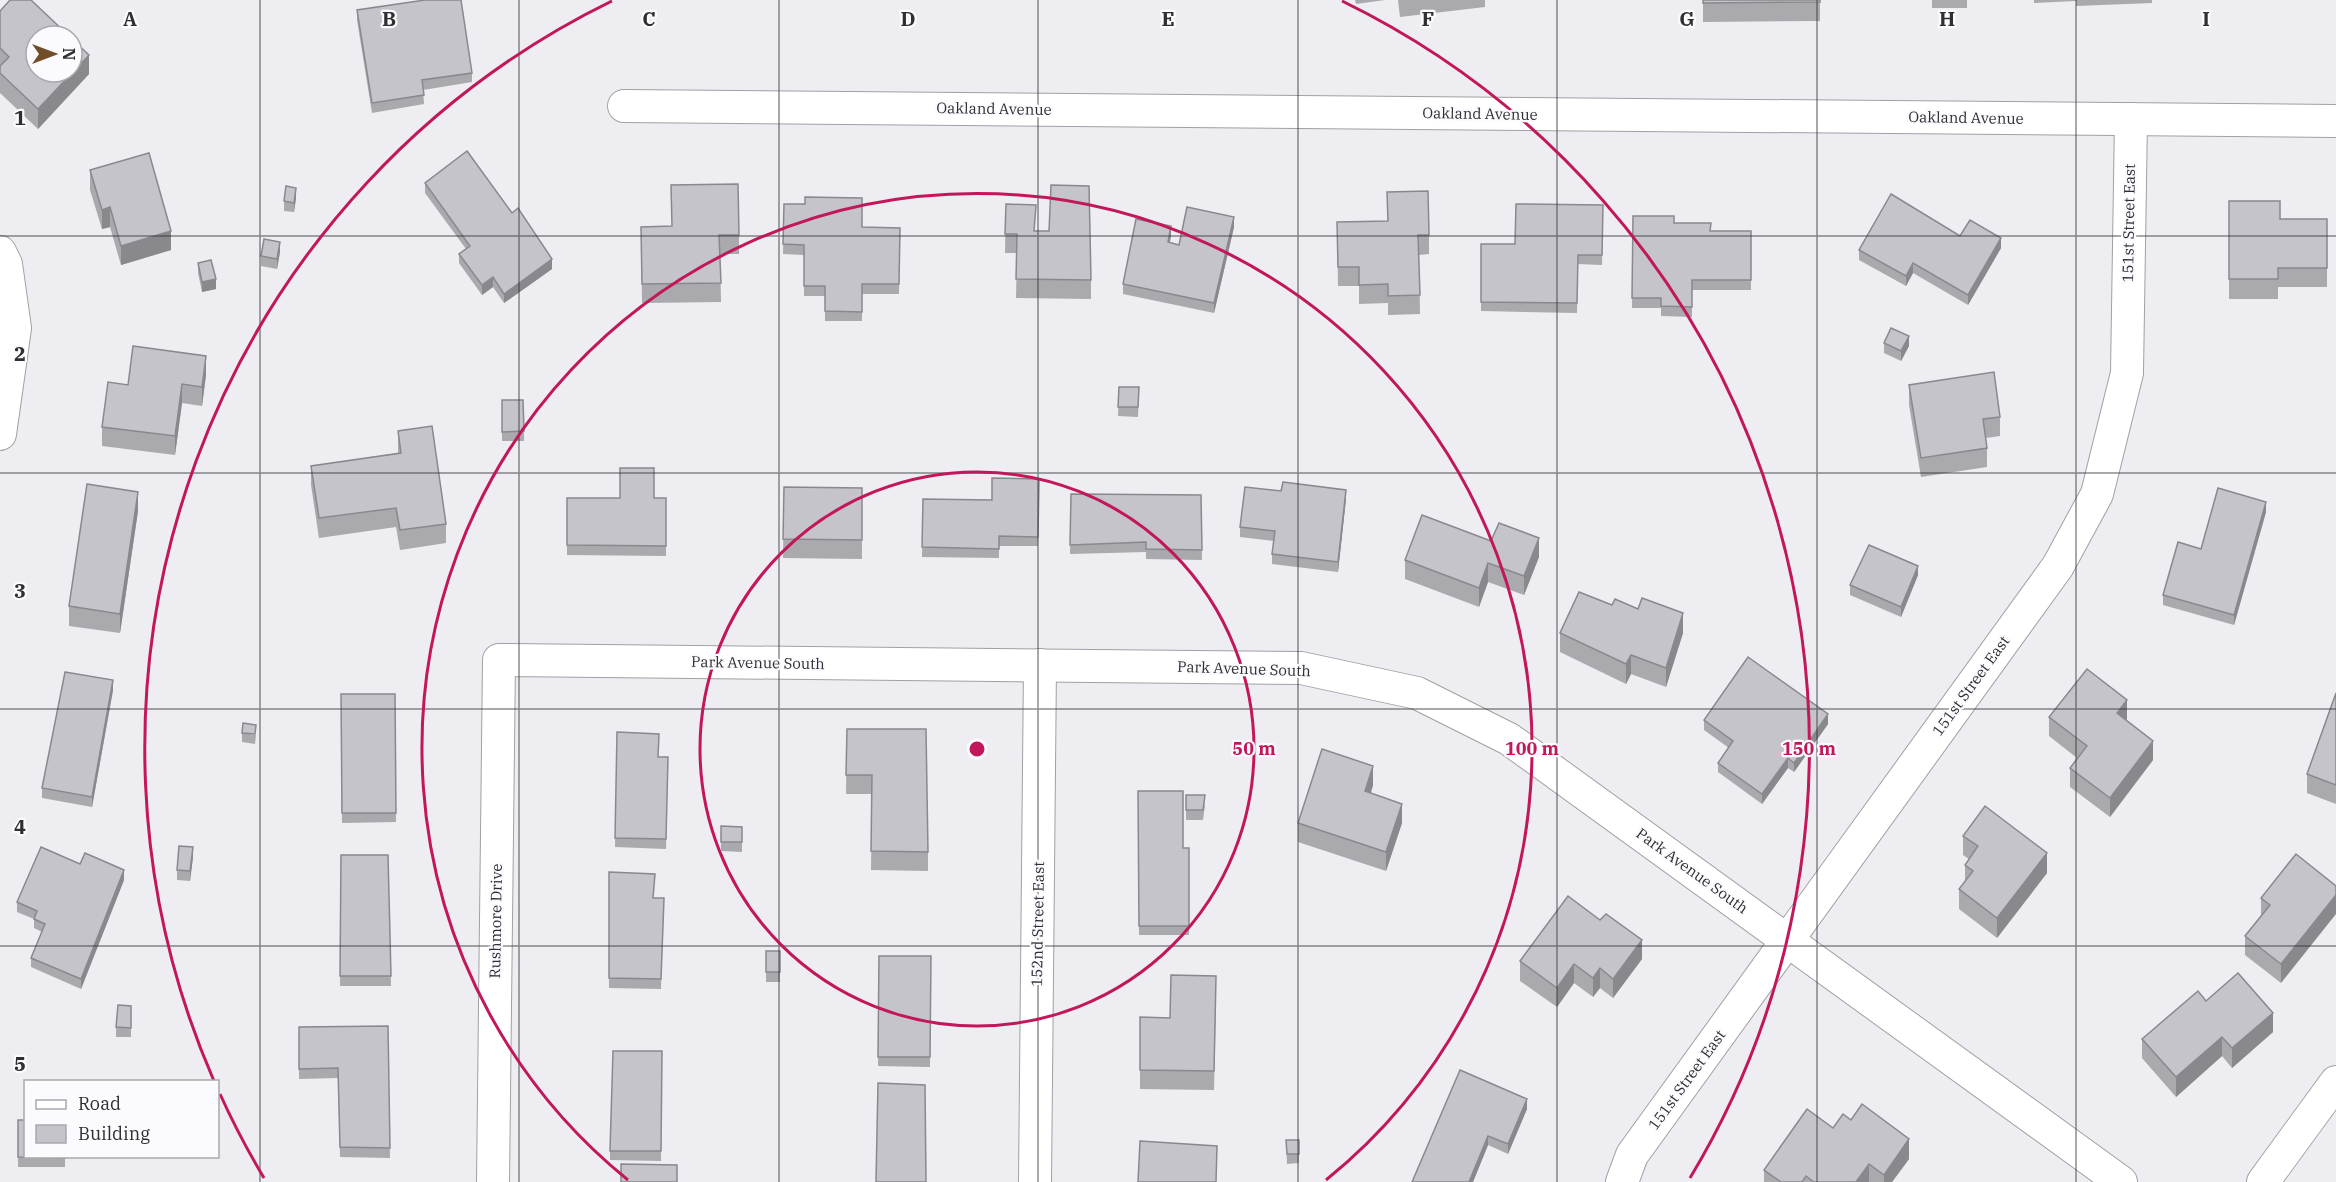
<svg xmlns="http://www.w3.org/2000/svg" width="2336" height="1182" viewBox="0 0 2336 1182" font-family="'IBM Plex Serif',serif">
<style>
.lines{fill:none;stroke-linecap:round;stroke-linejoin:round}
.minor-casing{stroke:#a0a0a5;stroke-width:34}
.minor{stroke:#fff;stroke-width:32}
.wall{fill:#a9a9ae}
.shaded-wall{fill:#89898d}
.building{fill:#c4c4ca;stroke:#89898d;stroke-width:1.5}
.grid{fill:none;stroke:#2f2f31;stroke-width:1.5;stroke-opacity:0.55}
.ring{fill:none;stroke:#c2185b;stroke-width:3}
.labels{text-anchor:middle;stroke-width:4.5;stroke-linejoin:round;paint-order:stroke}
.street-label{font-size:15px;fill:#2f2f31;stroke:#fbfaff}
.grid-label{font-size:20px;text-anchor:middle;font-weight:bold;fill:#2f2f31;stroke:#fbfaff;stroke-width:4.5;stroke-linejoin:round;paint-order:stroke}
.centre{fill:#c2185b;stroke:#fbfaff;stroke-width:3}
.ring-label{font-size:18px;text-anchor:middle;font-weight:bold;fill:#c2185b;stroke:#fbfaff;stroke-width:4.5;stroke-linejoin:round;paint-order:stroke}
</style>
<rect width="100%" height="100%" fill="#ededf2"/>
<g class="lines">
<defs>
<g id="minor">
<polyline points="624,106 2336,121"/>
<polyline points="0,252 6,264 15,328 0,434"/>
<polyline points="493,1182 499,660 1301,668 1417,693 1509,739 2121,1182"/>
<polyline points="1035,1182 1040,665"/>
<polyline points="1622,1182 1632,1155 2058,566 2097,494 2127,373 2131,119"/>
<polyline points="2263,1182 2336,1082"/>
</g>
</defs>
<use href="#minor" class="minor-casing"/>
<use href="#minor" class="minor"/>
</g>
<g class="wall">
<polygon points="1355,0 1385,0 1356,4"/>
<polygon points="1398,0 1485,0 1485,7 1400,17"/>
<polygon points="1703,0 1820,0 1820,21 1703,22"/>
<rect x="1932" y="0" width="35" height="8"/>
<polygon points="2034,0 2152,0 2152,3 2076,6 2076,1 2034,3"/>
<polygon points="357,10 472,73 472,82 423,90 424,104 372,113 357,20"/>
<polygon points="0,11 89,74 38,129 0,93"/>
<polygon points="90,170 171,250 121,265 110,227 102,229 90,190"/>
<polygon points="425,183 552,269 504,303 493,287 482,295 459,263 459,254 466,249 425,193"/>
<polygon points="296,198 294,212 284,211 284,201"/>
<polygon points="2229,201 2280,219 2327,219 2327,287 2278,287 2278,299 2229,299"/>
<polygon points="784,204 862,227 900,228 899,294 862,294 862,321 825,321 825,296 804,296 804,255 783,254"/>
<polygon points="1006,204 1091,280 1091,299 1016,298 1017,253 1005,253"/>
<polygon points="1603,205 1602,265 1578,264 1577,313 1481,311 1481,244 1515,244"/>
<polygon points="1633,216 1674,223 1711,231 1751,231 1751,290 1692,290 1692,317 1661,316 1661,308 1632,308"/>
<polygon points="1337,222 1429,235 1429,254 1419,255 1420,314 1388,315 1388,303 1359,304 1359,286 1338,286"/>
<polygon points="641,227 739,235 739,254 720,254 721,302 642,303"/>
<polygon points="1234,227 1214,313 1123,294 1123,284 1171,236 1169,243 1179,245"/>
<polygon points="1960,236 2001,248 1968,305 1913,273 1906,286 1859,260 1859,250"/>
<polygon points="280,252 277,269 261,266 261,256"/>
<polygon points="198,263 216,289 202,292 198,273"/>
<polygon points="1884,343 1909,346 1901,361 1884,353"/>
<polygon points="206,375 202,406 182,403 175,455 102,446 102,427 128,385"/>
<polygon points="1909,385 2000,417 2000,436 1986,438 1987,448 1987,467 1921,477 1909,405"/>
<polygon points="1119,387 1139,387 1138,417 1118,416"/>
<polygon points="502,400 524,431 524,441 502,441"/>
<polygon points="398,431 446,524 446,543 400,550 396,527 319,538 311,485 311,466 398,453"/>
<polygon points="1039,479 1038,546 999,546 999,558 922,557 923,499 992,500"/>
<polygon points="784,487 862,488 862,559 783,558"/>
<polygon points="1071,494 1201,495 1202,560 1146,559 1146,552 1070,554"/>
<polygon points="567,498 666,498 666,556 567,555"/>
<polygon points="1346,499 1338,572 1272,564 1272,554 1274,541 1240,537 1240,527"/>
<polygon points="138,511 120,633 69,626 69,606"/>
<polygon points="2266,512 2234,625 2163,605 2163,595 2201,549"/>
<polygon points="1491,541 1539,557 1524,595 1488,582 1479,607 1405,579 1405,560"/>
<polygon points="1918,575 1901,617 1850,595 1850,585"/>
<polygon points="1612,605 1638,609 1683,633 1666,687 1631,674 1626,684 1560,652 1560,633"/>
<polygon points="113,690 92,807 42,798 42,788"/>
<polygon points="2336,693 2336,804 2307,793 2307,774"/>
<polygon points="341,694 396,813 396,822 342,823"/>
<polygon points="2049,717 2127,719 2126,720 2153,760 2110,817 2070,787 2070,768 2077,758 2049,736"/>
<polygon points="1704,720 1828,724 1794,772 1788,768 1762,804 1718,772 1718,763 1729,748 1704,730"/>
<polygon points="847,729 928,852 928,871 871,870 872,794 846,794"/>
<polygon points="617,732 659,757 668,757 666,849 615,847"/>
<polygon points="242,733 256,735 255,744 242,742"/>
<polygon points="1373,785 1371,793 1402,823 1386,871 1298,842 1298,823"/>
<polygon points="1138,791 1183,848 1189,848 1189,935 1139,935"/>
<polygon points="1186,795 1205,805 1203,820 1186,820"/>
<polygon points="721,826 742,827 742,852 721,851"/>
<polygon points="1963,836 2047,873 1997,938 1959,909 1959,889 1965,881 1965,865 1969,859 1963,855"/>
<polygon points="2296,854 2281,983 2245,955 2245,936 2261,916 2261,898"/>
<polygon points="341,855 388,855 391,986 340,986"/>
<polygon points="193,857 190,881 177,880 177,870"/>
<polygon points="609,872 654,898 664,898 661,989 609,988"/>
<polygon points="124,880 81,989 31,967 31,958 42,932 34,928 34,919 17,912 17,902"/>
<polygon points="1600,920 1642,959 1613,998 1600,988 1593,997 1574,983 1557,1007 1520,981 1520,961"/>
<rect x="766" y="951" width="14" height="31"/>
<polygon points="879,956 931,956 930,1067 878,1066"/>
<polygon points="1216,996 1214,1090 1140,1089 1140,1017 1170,1018"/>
<polygon points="2206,1001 2273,1032 2232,1068 2222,1056 2176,1097 2142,1058 2142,1039"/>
<polygon points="131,1006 131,1037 116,1037 116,1027"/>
<polygon points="388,1026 390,1158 340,1157 338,1078 299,1079 299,1027"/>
<polygon points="662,1051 661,1161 610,1160 610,1151"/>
<polygon points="1527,1109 1508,1154 1488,1145 1473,1182 1412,1182"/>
<polygon points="18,1120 65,1156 65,1167 18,1167"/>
<polygon points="1286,1140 1299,1154 1299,1163 1287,1164"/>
<polygon points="1909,1159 1892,1182 1764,1182 1764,1170"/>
</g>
<g class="shaded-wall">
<polygon points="89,55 89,74 38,129 38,109"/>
<polygon points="296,188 296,198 294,212 294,203"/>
<polygon points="110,207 110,227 102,229 102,210"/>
<polygon points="1234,217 1234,227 1214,313 1214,303"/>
<polygon points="1171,226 1171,236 1168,252 1168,242"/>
<polygon points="171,231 171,250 121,265 121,246"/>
<polygon points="2001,238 2001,248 1968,305 1968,295"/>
<polygon points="280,242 280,252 277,269 277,259"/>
<polygon points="552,259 552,269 504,303 504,294"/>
<polygon points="1913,263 1913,273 1906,286 1906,276"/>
<polygon points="493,277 493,287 482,295 482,285"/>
<polygon points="216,279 216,289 202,292 202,282"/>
<polygon points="1909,336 1909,346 1901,361 1901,351"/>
<polygon points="206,356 206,375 202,406 202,387"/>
<polygon points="182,384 182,403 175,455 175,436"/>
<polygon points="1346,490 1346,499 1338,572 1338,562"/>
<polygon points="138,492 138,511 120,633 120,614"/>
<polygon points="2266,502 2266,512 2234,625 2234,615"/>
<polygon points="1539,538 1539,557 1524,595 1524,576"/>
<polygon points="1488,563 1488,582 1479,607 1479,588"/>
<polygon points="1918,566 1918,575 1901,617 1901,607"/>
<polygon points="1683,613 1683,633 1666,687 1666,668"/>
<polygon points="1631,655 1631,674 1626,684 1626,664"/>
<polygon points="113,680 113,690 92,807 92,797"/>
<polygon points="2127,700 2127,719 2117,732 2117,713"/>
<polygon points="1828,714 1828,724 1794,772 1794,763"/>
<polygon points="2153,741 2153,760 2110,817 2110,798"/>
<polygon points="1788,758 1788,768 1762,804 1762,794"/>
<polygon points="1373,766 1373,785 1365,811 1365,791"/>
<polygon points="1402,804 1402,823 1386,871 1386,852"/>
<polygon points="193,847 193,857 190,881 190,871"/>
<polygon points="2047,853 2047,873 1997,938 1997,918"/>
<polygon points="124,870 124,880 81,989 81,979"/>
<polygon points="2336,895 2336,914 2281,983 2281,964"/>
<polygon points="1642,940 1642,959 1613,998 1613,979"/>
<polygon points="1574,964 1574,983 1557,1007 1557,988"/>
<polygon points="1600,968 1600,988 1593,997 1593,978"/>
<polygon points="2273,1013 2273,1032 2232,1068 2232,1048"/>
<polygon points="2222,1037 2222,1056 2176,1097 2176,1077"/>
<polygon points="1527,1099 1527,1109 1508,1154 1508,1144"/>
<polygon points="1488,1136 1488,1145 1473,1182 1469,1182"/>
<polygon points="1909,1139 1909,1159 1892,1182 1884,1182 1884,1175"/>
<polygon points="1869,1164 1869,1182 1856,1182"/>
</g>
<g class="building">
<polygon points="10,0 31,0 69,36 36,36 36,72 72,72 72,39 89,55 38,109 0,73 0,66 9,57 0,48 0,11"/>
<polygon points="425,0 461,0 472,73 422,80 424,95 372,103 357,10"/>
<polygon points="1703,0 1820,0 1820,2 1703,3"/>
<polygon points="467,151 512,213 518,208 552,259 504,294 493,277 482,285 459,254 470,246 425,183"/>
<polygon points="149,153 171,231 121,246 110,207 102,210 90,170"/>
<polygon points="738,184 739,235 719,235 721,283 642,284 641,227 672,226 671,185"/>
<polygon points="1051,185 1089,186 1091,280 1016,279 1017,234 1005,234 1006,204 1036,205 1034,231 1049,231"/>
<polygon points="286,186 296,188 294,203 284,201"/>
<polygon points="1428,191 1429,235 1418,235 1420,295 1388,296 1388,284 1359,285 1359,267 1338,267 1337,222 1388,221 1387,192"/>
<polygon points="1891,194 1960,236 1970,220 2001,238 1968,295 1913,263 1906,276 1859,250"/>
<polygon points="805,197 862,198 862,227 900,228 899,284 862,284 862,312 825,311 825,286 804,286 804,245 783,244 784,204 805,204"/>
<polygon points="2229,201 2280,201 2280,219 2327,219 2327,268 2278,268 2278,279 2229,279"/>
<polygon points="1516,204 1603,205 1602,255 1578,255 1577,303 1481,302 1481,244 1515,244"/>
<polygon points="1187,207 1234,217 1214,303 1123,284 1136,219 1171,226 1168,242 1179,245"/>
<polygon points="1633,216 1674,216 1674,223 1711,223 1710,231 1751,231 1751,280 1692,280 1692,307 1661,306 1661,298 1632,298"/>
<polygon points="264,239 280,242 277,259 261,256"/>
<polygon points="211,260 216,279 202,282 198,263"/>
<polygon points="1891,328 1909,336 1901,351 1884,343"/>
<polygon points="133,346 206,356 202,387 182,384 175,436 102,427 108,382 128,385"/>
<polygon points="1994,372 2000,417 1983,419 1987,448 1921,458 1909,385"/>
<polygon points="1119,387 1139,387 1138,407 1118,407"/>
<polygon points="502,400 523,400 524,431 502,432"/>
<polygon points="432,426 446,524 400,530 396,508 319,518 311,466 401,453 398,431"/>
<polygon points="620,468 654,468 654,498 666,498 666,546 567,545 567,498 620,498"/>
<polygon points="992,478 1039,479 1038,537 999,536 999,549 922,547 923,499 992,500"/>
<polygon points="1283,482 1346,490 1338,562 1272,554 1275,531 1240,527 1245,487 1281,491"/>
<polygon points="87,484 138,492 120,614 69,606"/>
<polygon points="784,487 862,488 862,540 783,539"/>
<polygon points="2218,488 2266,502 2234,615 2163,595 2178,542 2201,549"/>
<polygon points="1071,494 1201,495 1202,550 1146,549 1146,542 1070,545"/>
<polygon points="1422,515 1491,541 1499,523 1539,538 1524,576 1488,563 1479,588 1405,560"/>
<polygon points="1869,545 1918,566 1901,607 1850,585"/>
<polygon points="1579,592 1612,605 1615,599 1638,609 1642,598 1683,613 1666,668 1631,655 1626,664 1560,633"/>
<polygon points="1748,657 1828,714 1794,763 1788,758 1762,794 1718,763 1733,741 1704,720"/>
<polygon points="2087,669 2127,700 2117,713 2153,741 2110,798 2070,768 2087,746 2049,717"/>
<polygon points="65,672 113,680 92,797 42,788"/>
<polygon points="2336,693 2336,785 2307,774"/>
<polygon points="341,694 395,694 396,813 342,813"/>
<polygon points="243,723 256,725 255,734 242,733"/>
<polygon points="847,729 926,729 928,852 871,851 872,775 846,775"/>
<polygon points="617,732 659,734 658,757 668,757 666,839 615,838"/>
<polygon points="1322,749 1373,766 1365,791 1402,804 1386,852 1298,823"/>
<polygon points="1138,791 1183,791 1183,848 1189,848 1189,926 1139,926"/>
<polygon points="1186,795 1205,795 1203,810 1186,810"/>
<polygon points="1985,806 2047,853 1997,918 1959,889 1973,871 1965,865 1978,846 1963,836"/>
<polygon points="721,826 742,827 742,842 721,842"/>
<polygon points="179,846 193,847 190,871 177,870"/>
<polygon points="41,847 80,864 85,853 124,870 81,979 31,958 45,924 34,919 37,911 17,902"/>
<polygon points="2296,854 2336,886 2336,895 2281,964 2245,936 2270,905 2261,898"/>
<polygon points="341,855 388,855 391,976 340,976"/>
<polygon points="609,872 655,874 653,898 664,898 661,979 609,978"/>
<polygon points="1568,896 1600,920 1606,914 1642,940 1613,979 1600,968 1593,978 1574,964 1557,988 1520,961"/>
<rect x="766" y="951" width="14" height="21"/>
<polygon points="879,956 931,956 930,1057 878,1057"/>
<polygon points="2238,973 2273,1013 2232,1048 2222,1037 2176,1077 2142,1039 2198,991 2206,1001"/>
<polygon points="1171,975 1216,976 1214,1071 1140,1070 1140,1017 1170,1018"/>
<polygon points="118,1005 131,1006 131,1028 116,1027"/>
<polygon points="388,1026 390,1148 340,1147 338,1068 299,1069 299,1027"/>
<polygon points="613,1051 662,1051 661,1151 610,1151"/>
<polygon points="1460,1070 1527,1099 1508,1144 1488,1136 1469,1182 1412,1182"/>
<polygon points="878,1083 925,1085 926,1182 876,1182"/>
<polygon points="1862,1104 1909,1139 1884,1175 1869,1164 1856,1182 1814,1182 1806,1176 1802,1182 1781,1182 1764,1170 1807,1109 1833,1128 1843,1114 1851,1120"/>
<polygon points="18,1120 26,1120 26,1156 65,1156 65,1158 18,1157"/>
<polygon points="1286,1140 1299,1140 1299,1154 1287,1154"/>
<polygon points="1140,1141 1217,1146 1216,1182 1138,1182"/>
<polygon points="621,1164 677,1165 677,1182 621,1182"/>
</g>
<path class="grid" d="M260 0V1182M519 0V1182M779 0V1182M1038 0V1182M1298 0V1182M1557 0V1182M1817 0V1182M2076 0V1182M0 236H2336M0 473H2336M0 709H2336M0 946H2336"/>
<g class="ring">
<circle cx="977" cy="749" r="277"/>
<path d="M628 1180A555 555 0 1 1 1326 1180"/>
<path d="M264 1178A832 832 0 0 1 220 1094M214 1081A832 832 0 0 1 612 1M1342 1A832 832 0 0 1 1690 1178"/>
</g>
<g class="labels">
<g class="street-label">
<text transform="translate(994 109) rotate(1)" y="5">Oakland Avenue</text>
<text transform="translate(1480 114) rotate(1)" y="5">Oakland Avenue</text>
<text transform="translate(1966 118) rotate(1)" y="5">Oakland Avenue</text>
<text transform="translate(2129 223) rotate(-89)" y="5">151st Street East</text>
<text transform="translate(758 663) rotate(1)" y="5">Park Avenue South</text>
<text transform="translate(1244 669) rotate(2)" y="5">Park Avenue South</text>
<text transform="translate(1971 686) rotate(-54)" y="5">151st Street East</text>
<text transform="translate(1692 871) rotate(36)" y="5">Park Avenue South</text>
<text transform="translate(496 921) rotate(-89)" y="5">Rushmore Drive</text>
<text transform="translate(1038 924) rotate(-89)" y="5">152nd Street East</text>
<text transform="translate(1687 1080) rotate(-54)" y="5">151st Street East</text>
</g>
</g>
<g class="grid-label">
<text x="130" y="26">A</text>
<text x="389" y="26">B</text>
<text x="649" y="26">C</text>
<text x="908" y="26">D</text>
<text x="1168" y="26">E</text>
<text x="1428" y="26">F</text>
<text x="1687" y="26">G</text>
<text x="1947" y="26">H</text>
<text x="2206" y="26">I</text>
<text x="20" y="125">1</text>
<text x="20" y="361">2</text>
<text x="20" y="598">3</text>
<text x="20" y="834">4</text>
<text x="20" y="1071">5</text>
</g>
<circle cx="977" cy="749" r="9" class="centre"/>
<g class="ring-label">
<text x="1254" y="755">50 m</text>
<text x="1532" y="755">100 m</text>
<text x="1809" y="755">150 m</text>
</g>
<rect x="24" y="1080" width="195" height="78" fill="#fbfaff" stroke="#a9a9ad" stroke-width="1.5"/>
<rect x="36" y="1100" width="30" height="9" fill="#ffffff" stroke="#a9a9ad" stroke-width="1.5"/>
<text x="78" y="1110" font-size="18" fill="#2f2f31">Road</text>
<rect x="36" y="1125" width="30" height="18" fill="#c4c4ca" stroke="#a9a9ad" stroke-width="1.5"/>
<text x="78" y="1140" font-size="18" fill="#2f2f31">Building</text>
<g transform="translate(54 54) rotate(90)"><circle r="28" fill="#fbfaff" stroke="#a9a9ad" stroke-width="1.5"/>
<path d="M0-4.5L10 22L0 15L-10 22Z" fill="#714e27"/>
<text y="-9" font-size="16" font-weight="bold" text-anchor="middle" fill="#2f2f31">N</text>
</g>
</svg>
